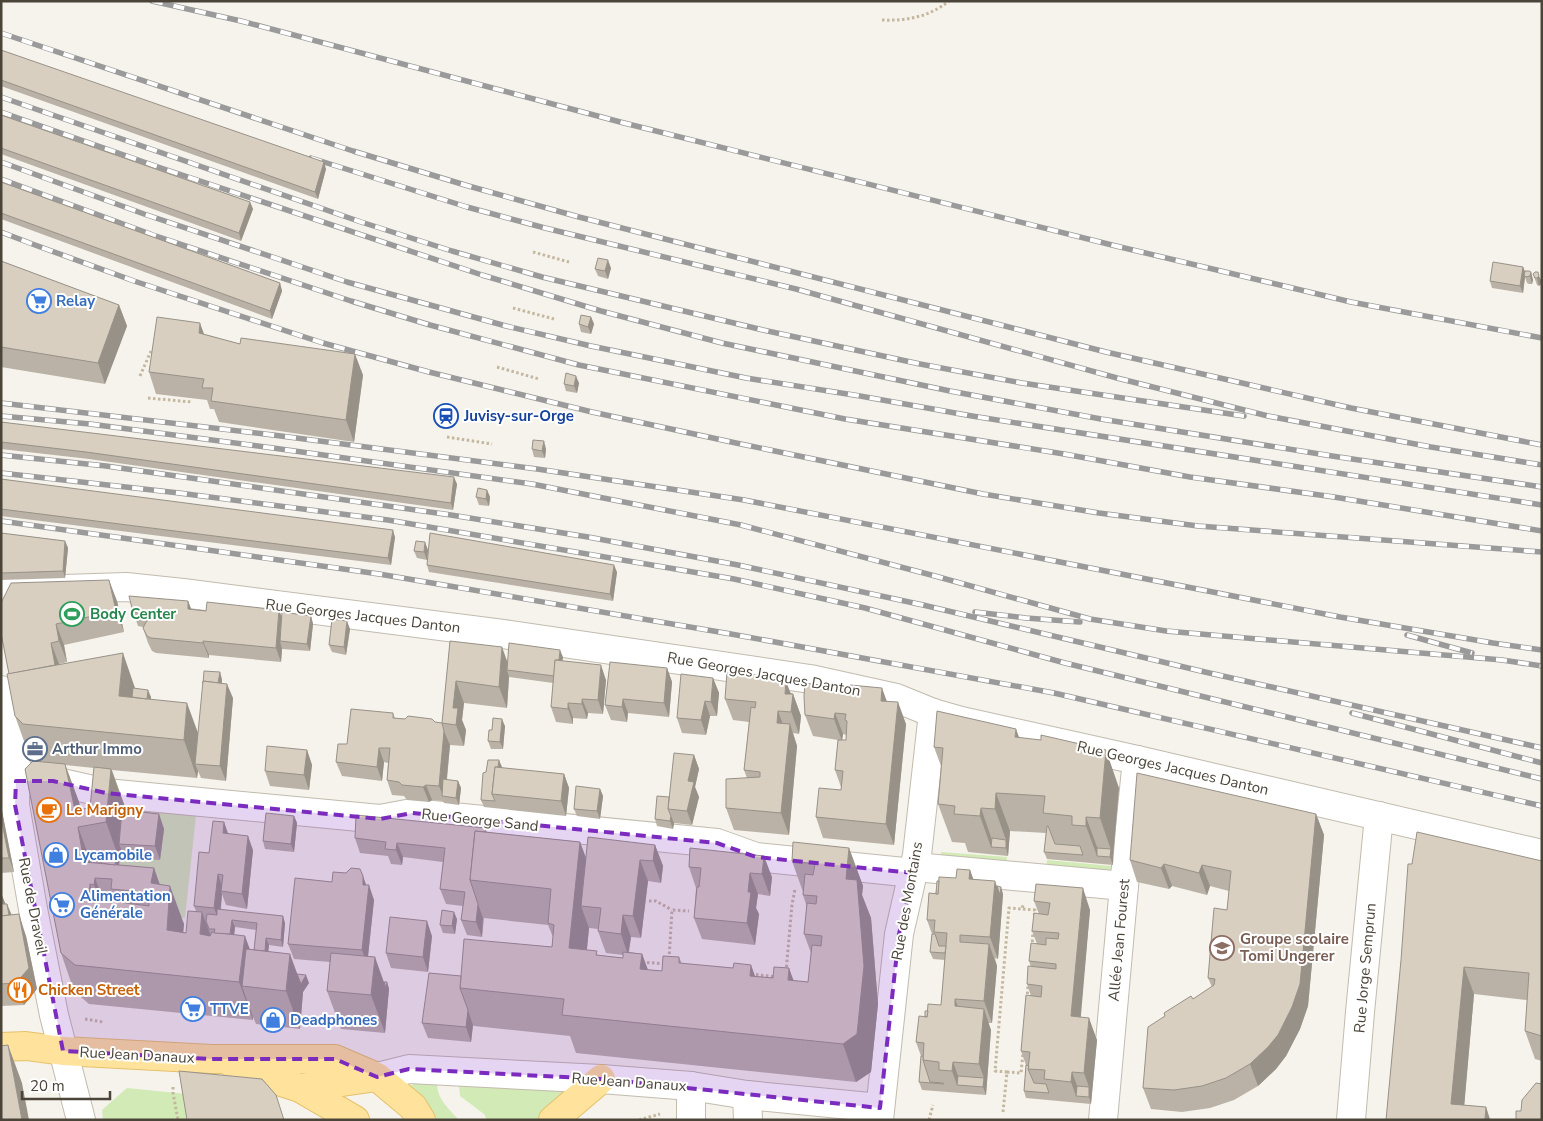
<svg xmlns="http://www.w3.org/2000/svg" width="1543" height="1121" viewBox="0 0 1543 1121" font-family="'Nunito Sans',sans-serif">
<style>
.green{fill:#d2eab5}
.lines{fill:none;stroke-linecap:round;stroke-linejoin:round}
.minor-casing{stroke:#c2bbae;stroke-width:30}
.major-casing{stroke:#e6c16a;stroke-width:30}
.path{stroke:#c4b79f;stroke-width:3;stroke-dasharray:2.5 2.5;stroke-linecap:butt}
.minor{stroke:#fff;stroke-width:28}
.major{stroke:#ffe39c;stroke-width:28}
.rail-casing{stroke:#9a9a9a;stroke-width:5.5}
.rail{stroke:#fff;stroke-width:4;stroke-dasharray:11;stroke-linecap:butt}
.wall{fill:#bab2a6;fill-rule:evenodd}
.shaded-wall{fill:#979187}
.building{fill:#d8cfc1;stroke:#979187;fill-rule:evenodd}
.marked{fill:#7b2cbf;fill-opacity:0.2;stroke:#7b2cbf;stroke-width:4;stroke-dasharray:10 6;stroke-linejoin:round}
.labels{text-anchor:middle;stroke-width:4;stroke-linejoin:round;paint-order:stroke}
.shop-label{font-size:15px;font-weight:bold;fill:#366cbe;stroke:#fff;text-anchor:start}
.transit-label{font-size:15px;font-weight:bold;fill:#164399;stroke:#fff;text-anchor:start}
.leisure-label{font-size:15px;font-weight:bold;fill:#27864d;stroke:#fff;text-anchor:start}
.street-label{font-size:15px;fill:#4b4439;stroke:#fff}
.service-label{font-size:15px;font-weight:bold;fill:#4e5e75;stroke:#fff;text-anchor:start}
.food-label{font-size:15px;font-weight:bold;fill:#c56008;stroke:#fff;text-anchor:start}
.education-label{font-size:15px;font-weight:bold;fill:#785e54;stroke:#fff;text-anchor:start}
</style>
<rect width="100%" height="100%" fill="#f6f3ec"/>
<g class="green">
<polygon points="125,807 196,815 185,918 166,915 116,888 120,857 160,860 124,823"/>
<polygon points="941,852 1007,857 1006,865 941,859"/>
<polygon points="1047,860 1111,866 1110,875 1046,870"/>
<path d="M414 1084 437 1085C438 1100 449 1109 459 1120H437L428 1105 409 1086Z"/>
<polygon points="459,1085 564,1090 565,1098 538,1120 487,1120 484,1114 460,1096"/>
<polygon points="127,1088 187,1094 191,1120 103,1120 102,1110"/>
</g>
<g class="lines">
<defs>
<g id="minor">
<polyline points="1,591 126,587 183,593 503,634 810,679 896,698 933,713 961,721 1137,760 1542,854"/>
<polyline points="1,690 16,765 15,805 33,909 54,1015 81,1120"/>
<polyline points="16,781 53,781 106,793 380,819 412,813 717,843 756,857 914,873"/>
<polyline points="915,867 1124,886"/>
<polyline points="377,1077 409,1069 601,1079 691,1086 747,1095 880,1108"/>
<polyline points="747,1095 748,1120"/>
<polyline points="691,1120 691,1086"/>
<polyline points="879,1120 899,934 917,855 933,713"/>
<polyline points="1103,1120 1124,886 1137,760"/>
<polyline points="1351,1120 1360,1012 1379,816"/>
</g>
<g id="major">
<polyline points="1,1047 26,1046 63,1051 212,1059 335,1059 377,1077 413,1107 421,1120"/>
<polyline points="235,1067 300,1088 355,1120"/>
<polyline points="300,1088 377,1077"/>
<polyline points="553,1120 601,1079"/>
</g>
</defs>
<use href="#minor" class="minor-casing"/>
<use href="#major" class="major-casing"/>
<g class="path">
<path d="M882 20C906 21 929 17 949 1"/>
<polyline points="533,252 569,262"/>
<polyline points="513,308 554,319"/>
<polyline points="497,367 539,379"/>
<polyline points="140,376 151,351"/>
<polyline points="148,398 192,402"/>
<polyline points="447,437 492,444"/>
<polyline points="649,901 656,901 672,910"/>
<polyline points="1023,909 1035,910 1034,917"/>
<polyline points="1032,947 1033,931"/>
<polyline points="669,959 672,910 689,911"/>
<polyline points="642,962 665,964"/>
<polyline points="786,972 792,905 795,889"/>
<polyline points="751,974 777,977"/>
<polyline points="1027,999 1028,985"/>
<polyline points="85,1019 103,1022"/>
<polyline points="1007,1072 1021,1073 1023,1053"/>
<polyline points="173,1087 173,1093 178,1120"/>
<polyline points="1003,1112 1007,1072 995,1071 1009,908 1022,909 1023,905"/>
<polyline points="639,1120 660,1114"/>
<polyline points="929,1120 933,1105"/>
</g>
<use href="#minor" class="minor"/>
<use href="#major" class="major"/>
<defs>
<g id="rail">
<polyline points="152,1 241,21 624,123 1116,246 1351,302 1542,338"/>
<polyline points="1,33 353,151 465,185 579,217 1106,352 1351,408 1542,445"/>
<polyline points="1,97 361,222 452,251 542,277 763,330 920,364 1022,383 1244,416"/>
<polyline points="1,112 161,168 482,275 601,311 722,343 950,391 1101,419 1332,456 1542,487"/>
<polyline points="311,158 467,207 545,228 796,289 1117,378 1268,416 1431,447 1542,465"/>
<polyline points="1,162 144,214 347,282 506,326 591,346 746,378 860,396 972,416 1542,505"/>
<polyline points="1,179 153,235 351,301 430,325 579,365 845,419 1064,454 1190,477 1334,497 1542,531"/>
<polyline points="1,232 35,245 134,281 323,343 429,372 592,412 736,443 983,494 1099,513 1198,526 1542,552"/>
<polyline points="1,403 273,435 537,469 744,500 1340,617 1493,643 1542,650"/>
<polyline points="1,416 90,424 273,448 532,484 741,525 935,576 1090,619 1166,631 1502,660 1542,666"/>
<polyline points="1,455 106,466 451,515 588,537 738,565 923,605 1205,672 1542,748"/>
<polyline points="1,473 179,493 388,520 734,579 865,608 1065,663 1542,779"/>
<polyline points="1,521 379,574 731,634 1054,693 1542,806"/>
<polyline points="975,612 1026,618 1080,622"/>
<polyline points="1407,635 1472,653"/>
<polyline points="1352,713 1542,763"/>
</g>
</defs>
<use href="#rail" class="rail-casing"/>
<use href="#rail" class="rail"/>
</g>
<g class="wall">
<polygon points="1,50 326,169 318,199 1,86"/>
<polygon points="1,115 250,202 253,209 241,241 1,154"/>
<polygon points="1,182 280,283 282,291 272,319 1,219"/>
<polygon points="1,261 119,305 127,326 105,384 1,367"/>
<polygon points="1523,267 1525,272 1531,272 1533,280 1532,284 1529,284 1527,283 1525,277 1523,293 1492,288 1490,281"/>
<polygon points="611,268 608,279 598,276 595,269"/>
<polygon points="1533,274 1542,282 1542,283 1539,286 1537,285"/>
<polygon points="591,317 594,324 591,334 581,332 579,324"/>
<polygon points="204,334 240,344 363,375 354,442 219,422 214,409 210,409 207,400 156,394 149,372"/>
<polygon points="579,383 577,393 566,391 564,384"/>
<polygon points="1,422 457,484 453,510 89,459 1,449"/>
<polygon points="532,449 546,449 545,458 534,457"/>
<polygon points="1,479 395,537 391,565 1,516"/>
<polygon points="487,490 490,497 489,506 479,505 476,497"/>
<polygon points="1,533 65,541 68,548 65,578 1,580"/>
<polygon points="428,550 427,560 417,558 414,551"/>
<polygon points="427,565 617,572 613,601 429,572"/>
<path d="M117 601 124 632 64 645 67 662 59 664 136 689 151 697V699L198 734 220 672 222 680V683L233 698 226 781 201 778 198 771 197 778 112 770 125 807V810L159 814 164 829 160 860 124 859 121 849 119 865 154 868 160 885 184 924 183 932 186 933 196 911 194 906 209 853 224 822 228 833 253 850 247 909 226 905 222 894 221 910 285 923 283 947 269 945 268 951 309 983 303 992 300 1029 256 1024 253 1017V1020L89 1004 74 991 61 953 35 761 29 755 15 716 9 674 1 633ZM65 765 94 768 90 808 80 809 79 802ZM235 927 256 930 254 950 250 949 234 935Z"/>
<polygon points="188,601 191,609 282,617 311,616 313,624 310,651 282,649 281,662 209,655 209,658 156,653 152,651 148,643 143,628 143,627 138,626 133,612"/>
<polygon points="350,629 346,655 332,652 329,645"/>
<polygon points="450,641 508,662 563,657 562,661 606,680 603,714 588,713 587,719 573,718 573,724 556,722 551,707 553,683 509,677 507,708 464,703 462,720 466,730 464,746 450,745 447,780 458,781 461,788 459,805 444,803 443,801 432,800 429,802 407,800 404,796 392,795 387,780 388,763 384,762 382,781 342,776 336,762 347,744 393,713 395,718 442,723"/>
<polygon points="667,668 672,682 669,717 628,713 627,722 611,720 605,705"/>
<polygon points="764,676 765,678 793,694 801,716 799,734 793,733 797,746 789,835 734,830 726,808 747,778 744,770 749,722 733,720 725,699"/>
<polygon points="713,678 719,693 717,716 710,716 706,735 682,733 677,718"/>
<path d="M887 701 906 724 894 845 823 838 816 817 841 790V787L835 770 838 740 813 736 805 715ZM843 734 846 735V740H842Z"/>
<polygon points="505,726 503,749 491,749 488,741 492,730"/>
<polygon points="1019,738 1119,788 1113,865 1047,859 1044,852 1046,833 1010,831 1008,856 968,852 965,843 952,842 938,804 941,766 934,747"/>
<polygon points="307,750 312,765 309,790 270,786 265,771"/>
<polygon points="694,755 699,769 695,787 699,797 692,825 674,823 673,829 657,826 655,819 669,797"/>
<polygon points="502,768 564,774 569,788 566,816 484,807 481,800 486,772"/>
<polygon points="600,789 603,796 600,819 577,816 574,809"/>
<polygon points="1,806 14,872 1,873"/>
<polygon points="1316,814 1324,835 1308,1006 1300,1029 1286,1056 1276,1069 1258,1086 1234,1100 1210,1108 1182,1112 1151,1109 1143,1088 1193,999 1212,987 1208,978 1227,910 1229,891 1210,886 1207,895 1172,886 1169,889 1137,882 1130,860"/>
<polygon points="294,816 297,823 294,852 265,849 263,841"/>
<path d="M486 828 487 832 580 842 586 858 655 845 663 866 661 883 648 881 641 938 631 937 629 952 642 954 648 970 662 971 679 957 682 964 755 976 808 982 811 953 804 934 807 907 803 895V892L792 861 849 848 863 886 862 895 871 918 878 1004 871 1072 856 1082 576 1053 570 1036 474 1026 473 1025 471 1042 428 1038 422 1023 461 976 552 947 553 937 548 925 484 918 482 937 467 935 461 920 463 906 446 904 440 889 443 862 403 857 402 865 391 864 388 856 360 853 355 838ZM589 928 598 929V931L606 953 623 955V958L598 955 587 950Z"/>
<polygon points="690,848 772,877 770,896 758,894 756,908 759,914 755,945 702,939 694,918 696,888 689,867"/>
<polygon points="1542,861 1542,1061 1535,1059 1525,1031 1527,1000 1474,994 1464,1105 1486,1107 1490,1119 1386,1120 1412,864"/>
<polygon points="970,870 973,879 997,886 1003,894 998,959 995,958 997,966 992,1023 988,1023 991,1030 986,1095 922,1090 919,1082 921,1056 916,1042 925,1016 928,1011 941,1005 945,960 933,959 930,952 932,934 927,920 939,881 956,878"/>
<polygon points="1036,884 1090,910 1080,1017 1097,1040 1091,1104 1026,1098 1024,1091 1026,1065 1021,1051 1031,996 1027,984 1031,967 1029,961 1037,944 1032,931 1039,914 1034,901"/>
<polygon points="367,885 374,900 368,957 384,982 387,982 389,989 385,1033 341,1029 327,991 330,962 294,959 288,944"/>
<polygon points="1,893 5,904 7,904 11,915 26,936 37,989 24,1005 1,1006"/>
<polygon points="457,919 455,934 443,933 440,925"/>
<polygon points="432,936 428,972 391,968 386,953"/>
</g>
<g class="shaded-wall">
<polygon points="324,162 326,169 318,199 315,192"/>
<polygon points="250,202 253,209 241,241 239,233"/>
<polygon points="608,260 611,268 608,279 605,271"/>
<polygon points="1523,267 1526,274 1524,275 1525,277 1523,293 1520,286"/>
<polygon points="1531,272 1533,280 1532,284 1530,276"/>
<polygon points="1539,276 1542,282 1542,283 1539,286 1537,278"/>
<polygon points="280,283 282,291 272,319 270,311"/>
<polygon points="119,305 127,326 105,384 98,363"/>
<polygon points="591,317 594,324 591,334 588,327"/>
<polygon points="200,323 208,345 199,333"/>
<polygon points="355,354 363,375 354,442 346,420"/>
<polygon points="576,376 579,383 577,393 574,386"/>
<polygon points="544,441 546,449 545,458 542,451"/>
<polygon points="454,477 457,484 453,510 451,503"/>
<polygon points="487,490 490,497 489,506 486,499"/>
<polygon points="393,530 395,537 391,565 388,558"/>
<polygon points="65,541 68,548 65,578 63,571"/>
<polygon points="425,542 428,550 427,560 424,552"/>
<polygon points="614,565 617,572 613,601 610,594"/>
<polygon points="109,580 117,601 124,632 116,611"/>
<polygon points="188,601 194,616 188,609"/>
<polygon points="279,610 285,624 280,641 282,649 281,662 276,648"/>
<polygon points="311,616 313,624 310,651 307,644"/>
<polygon points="347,621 350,629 346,655 344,647"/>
<polygon points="56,624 64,645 67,662 59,641"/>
<polygon points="203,641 209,655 209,658 203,643"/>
<polygon points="51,643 59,664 58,682"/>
<polygon points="502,647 510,669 507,670 509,677 507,708 499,687"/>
<polygon points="560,650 563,657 560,684 557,676"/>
<polygon points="123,653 136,691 135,710 119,696"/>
<polygon points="601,665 606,680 603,714 598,700"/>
<polygon points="667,668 672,682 669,717 664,703"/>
<polygon points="220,672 222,680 220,692 218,685"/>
<polygon points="713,678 719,693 717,716 711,702"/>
<polygon points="456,681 464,703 462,720 466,730 464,746 456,725 453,708"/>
<polygon points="786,681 792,697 793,694 801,716 799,734 785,694"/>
<polygon points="227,684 233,698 226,781 220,766"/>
<polygon points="882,688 890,710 881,701"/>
<polygon points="148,690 151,697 149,718 146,711"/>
<polygon points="582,699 588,713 587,719 582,704"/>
<polygon points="623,699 628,713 627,722 622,707"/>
<polygon points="705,701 710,716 706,735 701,720"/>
<polygon points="898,702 906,724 894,845 886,824"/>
<polygon points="187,703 201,741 195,764 198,771 197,778 184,740"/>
<polygon points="568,703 573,718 573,724 568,709"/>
<polygon points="778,711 786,733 777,723"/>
<polygon points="835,713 843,734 842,741 834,719"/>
<polygon points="502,719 505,726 503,749 500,742"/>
<polygon points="790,724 797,746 789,835 781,813"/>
<polygon points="1016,729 1030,767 1015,737"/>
<polygon points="444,731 450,745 445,796 443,796 439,786"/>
<polygon points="379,748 384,762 382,781 377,767"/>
<polygon points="307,750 312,765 309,790 304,775"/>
<polygon points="1106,750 1119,788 1113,856 1100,818"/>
<polygon points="694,755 699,769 695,787 699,797 692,825 687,811 688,781"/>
<polygon points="499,760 502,767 495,794"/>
<polygon points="65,764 79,802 84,826 75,810"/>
<polygon points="111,769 125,807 121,844 119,844 121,849 116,888 113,881 117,853 106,822"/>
<polygon points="564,774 569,788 566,816 561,801"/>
<polygon points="458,781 461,788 459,805 456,798"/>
<polygon points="426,785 432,800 429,802 423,787"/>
<polygon points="600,789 603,796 600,819 597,811"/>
<polygon points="996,793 1010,831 1008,856 1006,848 1006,840 995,809"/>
<polygon points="1,806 14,872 9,858 1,818"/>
<polygon points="981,808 994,846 991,847 980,816"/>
<polygon points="159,814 164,829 160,860 155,846"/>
<polygon points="1316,814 1324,835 1308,1006 1300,1029 1286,1056 1276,1069 1258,1086 1250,1064"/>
<polygon points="294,816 297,823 294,852 291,844"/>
<polygon points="671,816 674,823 673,829 670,821"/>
<polygon points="1086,817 1100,855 1097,856 1086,826"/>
<polygon points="224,822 229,837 223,833"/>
<polygon points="78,827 92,865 95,878 109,916 108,923 94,885 84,862"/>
<polygon points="248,836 253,850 247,909 242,894"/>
<polygon points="580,842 594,880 581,906 589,928 583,986 569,948"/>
<polygon points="397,843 403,857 402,865 396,850"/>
<polygon points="655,845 663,866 661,883 653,861"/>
<polygon points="849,848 863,886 862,895 871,918 878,1004 871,1072 856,1082 843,1044 846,879"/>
<polygon points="1111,849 1113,856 1113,865 1110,857"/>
<polygon points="764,856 772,877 770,896 762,874"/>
<polygon points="640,860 648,881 641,938 633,916"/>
<polygon points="1164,864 1172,886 1169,889 1161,868"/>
<polygon points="1202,865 1210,886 1207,895 1199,873"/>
<polygon points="154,868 167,906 151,883"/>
<polygon points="970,870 978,892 969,879"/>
<polygon points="750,873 758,894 756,908 759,914 755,945 747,923 748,892"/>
<polygon points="218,874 223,889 221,891 222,894 219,922 214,908"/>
<polygon points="363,876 368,890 369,885 374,900 367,965 362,950"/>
<polygon points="995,881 1000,895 1001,887 1003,894 998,959 990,937"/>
<polygon points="90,884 103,922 89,898"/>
<polygon points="170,886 184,924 180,968 167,930"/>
<polygon points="1083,888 1090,910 1079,1038 1071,1016"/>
<polygon points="1,893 6,905 2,904"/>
<polygon points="7,904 13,918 9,922"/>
<polygon points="478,904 483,918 482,937 476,922"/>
<polygon points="202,912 216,950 200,934"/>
<polygon points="454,912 457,919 455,934 452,926"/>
<polygon points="19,914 26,936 37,989 24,1005 16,983"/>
<polygon points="623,915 631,937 628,955 621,934"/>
<polygon points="283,916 285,923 283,947 281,940"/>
<polygon points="232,920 235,927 230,971 227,964"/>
<polygon points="427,921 432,936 428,972 423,957"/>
<polygon points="245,936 259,974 242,986 253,1017 253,1020 239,982"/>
<polygon points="266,938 269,945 267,962 264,955"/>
<polygon points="989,944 997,966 992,1023 984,1001"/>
<polygon points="290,954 301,984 306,975 309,983 303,992 300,1029 286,991"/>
<polygon points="642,954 656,992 640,969"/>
<polygon points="375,957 386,988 387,982 389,989 385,1033 371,995"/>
<polygon points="751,965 765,1003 750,976"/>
<polygon points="1464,967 1474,994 1463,1120 1451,1104"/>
<polygon points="789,968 803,1006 788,980"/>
<polygon points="955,999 963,1020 955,1006"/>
<polygon points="984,1009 991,1030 986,1095 983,1087 984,1078 979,1064"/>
<polygon points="468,1010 473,1025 471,1042 466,1027"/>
<polygon points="1089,1018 1097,1040 1091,1104 1089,1097 1089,1087 1084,1073"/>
<polygon points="8,1045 22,1083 29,1120 22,1120"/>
<polygon points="953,1062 961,1084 957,1085 952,1071"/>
<polygon points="1072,1072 1080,1094 1076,1096 1071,1082"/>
<polygon points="1486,1107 1490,1120 1485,1120"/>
</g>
<g class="building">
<polygon points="1,50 324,162 315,192 1,80"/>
<polygon points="1,115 250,202 239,233 1,148"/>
<polygon points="1,182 280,283 270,311 1,213"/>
<polygon points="598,258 608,260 605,271 595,269"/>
<polygon points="1,261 119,305 98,363 1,347"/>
<polygon points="1493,262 1523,267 1520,286 1490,281"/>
<polygon points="1525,271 1529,271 1531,272 1530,276 1526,277 1524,275"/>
<polygon points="1535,272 1538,272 1539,276 1537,278 1535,278 1533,274"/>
<polygon points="581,315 591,317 588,327 579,324"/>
<polygon points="157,317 200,323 199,333 240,344 241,338 355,354 346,420 211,401 213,388 202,388 204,379 149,372"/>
<polygon points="566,373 576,376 574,386 564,384"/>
<polygon points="1,422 454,477 451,503 86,452 1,442"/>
<polygon points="533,440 544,441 542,451 532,449"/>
<polygon points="1,479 393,530 388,558 1,509"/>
<polygon points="478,488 487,490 486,499 476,497"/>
<polygon points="1,533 65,541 63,571 1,573"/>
<polygon points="430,533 614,565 610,594 427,565"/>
<polygon points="416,541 425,542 424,552 414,551"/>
<polygon points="109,580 116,611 56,624 59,641 51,643 55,665 9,674 1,633 1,603 11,583"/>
<polygon points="129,596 188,601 188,609 206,611 207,602 279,610 276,648 203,641 203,643 151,638 147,636 143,628 146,622 150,619 150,613 133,612"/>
<polygon points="282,612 311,616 307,644 280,641"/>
<polygon points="332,619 347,621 344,647 329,645"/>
<polygon points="450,641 502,647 499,687 456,681 453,708 458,708 456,725 442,723"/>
<polygon points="509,643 560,650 559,660 555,660 554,676 507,670"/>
<polygon points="123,653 119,696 187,703 184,740 23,724 15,716 7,674"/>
<polygon points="555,660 601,665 598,700 582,699 582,704 568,703 568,709 551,707"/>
<polygon points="610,662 667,668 664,703 623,699 622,707 605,705"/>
<polygon points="204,671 220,672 218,683 203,681 203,684"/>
<polygon points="727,672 764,676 764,678 786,681 785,694 793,694 791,712 778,711 777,723 790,724 781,813 726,808 726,779 760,777 760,772 744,770 751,707 755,708 756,702 725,699"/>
<polygon points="681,674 713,678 711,702 705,701 701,720 677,718"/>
<polygon points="203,681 227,684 220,766 195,764"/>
<polygon points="805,683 849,689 850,685 882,688 881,701 898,702 886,824 816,817 819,788 841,790 843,771 835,770 838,740 846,740 847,721 845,720 846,714 835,713 834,719 805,715 804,696"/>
<polygon points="133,688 148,690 147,699 132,697"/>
<polygon points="351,709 393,713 393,718 405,719 408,716 432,719 435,722 442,723 444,731 439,786 426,785 423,787 402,785 399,782 387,780 390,748 379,748 377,767 336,762 338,744 347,744"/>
<polygon points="937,711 1016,729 1015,737 1041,740 1041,735 1106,750 1100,818 1086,817 1086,826 1072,825 1072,816 1043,813 1045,796 996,793 995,809 981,808 980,816 954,814 955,806 938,804 943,748 934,747"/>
<polygon points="493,718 502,719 500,742 488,741 489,730 492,730"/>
<polygon points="267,746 307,750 304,775 265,771"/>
<polygon points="674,753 694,755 688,781 694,782 687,811 668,809"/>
<polygon points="488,760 499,760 498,767 495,767 492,794 495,801 481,800 483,773 486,772"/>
<path d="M33 761 65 764 75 810 90 808 94 767 111 769 106 822 78 827 84 862 154 868 151 883 170 886 167 930 186 933 188 911 202 912 200 934 210 936 212 932 245 936 239 982 75 965 61 953 25 769ZM95 878 112 879 111 889 144 892 143 900 149 901V906L89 898 90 884 94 885Z"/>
<polygon points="495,767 564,774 561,801 492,794"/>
<polygon points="1137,773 1316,814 1300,984 1292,1007 1278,1035 1268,1047 1250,1064 1226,1078 1202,1086 1174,1090 1143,1088 1148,1027 1165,1016 1164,1013 1191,996 1193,999 1214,985 1215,979 1208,978 1214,908 1227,910 1231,871 1202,865 1199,873 1164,864 1161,868 1130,860"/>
<polygon points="443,779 458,781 456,798 442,796"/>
<polygon points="576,786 600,789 597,811 574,809"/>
<polygon points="657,796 669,797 668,809 671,816 670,821 655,819"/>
<polygon points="122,810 159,814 155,846 119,844"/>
<polygon points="266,813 294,816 291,844 263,841"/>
<polygon points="356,815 486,828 485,832 475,831 470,880 478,904 476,922 461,920 465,892 440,889 445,848 397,843 396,850 385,849 386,842 355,838"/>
<polygon points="1,818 9,858 1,858"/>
<polygon points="213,821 224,822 223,833 248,836 242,894 221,891 223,875 218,874 214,908 194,906 199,852 209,853"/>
<polygon points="1047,826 1048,826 1055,844 1080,846 1083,855 1044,852"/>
<polygon points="475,831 580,842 569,948 597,951 596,955 623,958 623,952 642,954 640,969 662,971 663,956 679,957 679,963 733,968 734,963 751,965 750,976 773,978 774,967 789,968 788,980 808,982 812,945 821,946 822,936 804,934 807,903 816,904 817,896 803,895 805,874 813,875 815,864 792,861 793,842 849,848 846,879 857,880 864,966 857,1034 843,1044 562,1015 564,999 460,988 464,939 552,947 554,925 548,923 551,889 470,880"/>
<polygon points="1417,832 1542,861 1542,1036 1525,1031 1529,973 1464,967 1451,1104 1486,1107 1485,1119 1494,1120 1386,1120 1401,960 1408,864 1412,864"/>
<polygon points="588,837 655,845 653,861 640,860 633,916 623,915 621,934 598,931 601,908 581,906"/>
<polygon points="992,838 1006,840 1006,848 991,847"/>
<polygon points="690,848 764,856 762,874 750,873 748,892 751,892 747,923 694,918 697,887 699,887 701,868 689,867"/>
<polygon points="1097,848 1111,849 1110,857 1097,856"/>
<polygon points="117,853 115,865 101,863 101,856"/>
<polygon points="351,868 360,869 363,876 363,885 369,885 362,950 288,944 295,878 332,882 333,872 346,873"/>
<polygon points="957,869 970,870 969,879 995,881 990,937 960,935 960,942 989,944 984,1001 955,999 955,1006 984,1009 979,1064 953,1062 952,1071 939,1070 939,1062 923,1060 924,1043 916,1042 919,1016 927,1017 928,1004 941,1005 947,933 934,932 935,920 927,920 929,893 938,894 939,877 956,878"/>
<polygon points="937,881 939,881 938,894 936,894"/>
<polygon points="1036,884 1083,888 1071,1016 1089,1018 1084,1073 1072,1072 1071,1082 1044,1079 1045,1070 1028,1069 1030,1052 1021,1051 1026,995 1041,997 1042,986 1027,984 1028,966 1056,969 1056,964 1029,961 1031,943 1046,945 1046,938 1058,939 1059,933 1032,931 1034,913 1048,915 1050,903 1034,901"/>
<polygon points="997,886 1001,887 1000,895"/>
<polygon points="1,898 2,904 7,904 9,915 1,916"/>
<polygon points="217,909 283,916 281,940 266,938 265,951 254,950 257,923 232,920 230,934 214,933 215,929 209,929 206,921 207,914 217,915"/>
<polygon points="442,910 454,912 452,926 440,925"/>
<polygon points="19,914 29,968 16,983 1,984 1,916"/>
<polygon points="390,917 427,921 423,957 386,953"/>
<polygon points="932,934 935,934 939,946 946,946 945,953 930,952"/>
<polygon points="246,949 290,954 286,991 242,986"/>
<polygon points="331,953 375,957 371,995 327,991"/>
<polygon points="429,973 461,976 460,988 468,1010 466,1027 422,1023"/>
<polygon points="297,974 306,975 301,984"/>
<polygon points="384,982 387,982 386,988"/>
<polygon points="925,1011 928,1011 927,1017 925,1016"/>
<polygon points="8,1045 22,1120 1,1120 1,1046"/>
<polygon points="921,1056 923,1056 923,1060 930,1082 943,1083 944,1084 919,1082"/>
<polygon points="1026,1065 1029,1066 1028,1069 1034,1083 1046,1084 1049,1093 1024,1091"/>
<polygon points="179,1071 262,1079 276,1095 284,1120 187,1120"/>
<polygon points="958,1076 984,1078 983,1087 957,1085"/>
<polygon points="1536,1083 1542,1084 1542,1120 1516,1120 1516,1111 1521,1111 1522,1100"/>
<polygon points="1077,1086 1089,1087 1089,1097 1076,1096"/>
</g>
<path class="marked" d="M16 781H53L106 793 380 819 412 813 717 843 756 857 914 873 899 934 880 1108 601 1079 409 1069 377 1077 335 1059H212L63 1051 15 805Z"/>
<defs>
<symbol id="supermarket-ring" viewBox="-11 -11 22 22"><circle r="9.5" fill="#fff" stroke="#3f7fe0" stroke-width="1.5"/><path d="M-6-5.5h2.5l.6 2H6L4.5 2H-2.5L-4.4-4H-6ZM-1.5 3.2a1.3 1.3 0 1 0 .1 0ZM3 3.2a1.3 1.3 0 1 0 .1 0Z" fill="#3f7fe0"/></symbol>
<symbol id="station-ring" viewBox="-11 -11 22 22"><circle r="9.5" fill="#fff" stroke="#1a4fb4" stroke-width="1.5"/><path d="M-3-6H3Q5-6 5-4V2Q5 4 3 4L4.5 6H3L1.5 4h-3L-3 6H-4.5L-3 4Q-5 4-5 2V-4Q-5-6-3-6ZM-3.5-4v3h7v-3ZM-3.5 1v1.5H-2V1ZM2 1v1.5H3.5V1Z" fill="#1a4fb4"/></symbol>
<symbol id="stadium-ring" viewBox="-11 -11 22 22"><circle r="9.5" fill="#fff" stroke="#2e9e5b" stroke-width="1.5"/><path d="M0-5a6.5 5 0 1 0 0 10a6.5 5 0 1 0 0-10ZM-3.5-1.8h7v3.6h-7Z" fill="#2e9e5b"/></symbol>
<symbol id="office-ring" viewBox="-11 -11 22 22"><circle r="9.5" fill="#fff" stroke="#5c6f8a" stroke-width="1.5"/><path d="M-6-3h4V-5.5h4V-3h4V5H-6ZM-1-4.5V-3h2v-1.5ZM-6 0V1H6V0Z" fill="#5c6f8a"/></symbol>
<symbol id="cafe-ring" viewBox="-11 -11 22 22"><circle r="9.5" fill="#fff" stroke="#e8710a" stroke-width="1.5"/><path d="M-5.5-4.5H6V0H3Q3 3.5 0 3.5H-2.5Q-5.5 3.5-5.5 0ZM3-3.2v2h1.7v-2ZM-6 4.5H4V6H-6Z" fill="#e8710a"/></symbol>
<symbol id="shop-ring" viewBox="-11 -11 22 22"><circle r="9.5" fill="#fff" stroke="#3f7fe0" stroke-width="1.5"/><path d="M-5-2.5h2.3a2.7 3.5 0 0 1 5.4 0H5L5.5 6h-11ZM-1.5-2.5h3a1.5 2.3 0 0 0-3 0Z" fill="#3f7fe0"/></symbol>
<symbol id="school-ring" viewBox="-11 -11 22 22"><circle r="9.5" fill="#fff" stroke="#8d6e63" stroke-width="1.5"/><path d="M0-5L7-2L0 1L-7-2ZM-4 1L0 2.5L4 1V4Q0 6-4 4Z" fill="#8d6e63"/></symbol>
<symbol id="restaurant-ring" viewBox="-11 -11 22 22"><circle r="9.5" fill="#fff" stroke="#e8710a" stroke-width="1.5"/><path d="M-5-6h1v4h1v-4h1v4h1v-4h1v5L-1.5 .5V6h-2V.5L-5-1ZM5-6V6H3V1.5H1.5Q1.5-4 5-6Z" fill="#e8710a"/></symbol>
</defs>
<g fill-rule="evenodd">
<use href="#supermarket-ring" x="25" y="287" width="28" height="28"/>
<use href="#station-ring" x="432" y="402" width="28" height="28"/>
<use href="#stadium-ring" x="58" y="600" width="28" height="28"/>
<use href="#office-ring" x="21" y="735" width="28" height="28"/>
<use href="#cafe-ring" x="35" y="796" width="28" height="28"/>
<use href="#shop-ring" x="42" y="841" width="28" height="28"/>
<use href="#supermarket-ring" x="48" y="891" width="28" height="28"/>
<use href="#school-ring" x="1208" y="934" width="28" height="28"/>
<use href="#restaurant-ring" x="6" y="976" width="28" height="28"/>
<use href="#supermarket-ring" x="179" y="995" width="28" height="28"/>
<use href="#shop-ring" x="259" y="1006" width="28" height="28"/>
</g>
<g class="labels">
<g class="shop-label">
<text x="56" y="306">Relay</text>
<text x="74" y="860">Lycamobile</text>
<text x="80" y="901">Alimentation<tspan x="80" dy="17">Générale</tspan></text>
<text x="210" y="1014">TTVE</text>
<text x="290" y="1025">Deadphones</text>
</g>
<g class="transit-label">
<text x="464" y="421">Juvisy-sur-Orge</text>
</g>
<g class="leisure-label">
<text x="90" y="619">Body Center</text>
</g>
<g class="street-label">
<text transform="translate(363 616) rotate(7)" y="5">Rue Georges Jacques Danton</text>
<text transform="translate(764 674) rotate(10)" y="5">Rue Georges Jacques Danton</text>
<text transform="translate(1173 768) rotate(13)" y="5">Rue Georges Jacques Danton</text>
<text transform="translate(480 820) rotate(6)" y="5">Rue George Sand</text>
<text transform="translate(907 901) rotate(-80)" y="5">Rue des Montains</text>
<text transform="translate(33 906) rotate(79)" y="5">Rue de Draveil</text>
<text transform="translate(1119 940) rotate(-85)" y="5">Allée Jean Fourest</text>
<text transform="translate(1365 968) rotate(-85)" y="5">Rue Jorge Semprun</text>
<text transform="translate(137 1055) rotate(3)" y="5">Rue Jean Danaux</text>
<text transform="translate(629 1082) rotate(4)" y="5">Rue Jean Danaux</text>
</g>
<g class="service-label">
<text x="52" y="754">Arthur Immo</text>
</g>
<g class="food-label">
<text x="66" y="815">Le Marigny</text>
<text x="38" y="995">Chicken Street</text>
</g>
<g class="education-label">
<text x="1240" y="944">Groupe scolaire<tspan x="1240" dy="17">Tomi Ungerer</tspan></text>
</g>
</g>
<rect width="1543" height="1121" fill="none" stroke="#4b4439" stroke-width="5"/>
<path d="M22 1091v8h88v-8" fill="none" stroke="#4b4439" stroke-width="2.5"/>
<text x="30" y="1091" font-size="15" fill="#4b4439" stroke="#ffffff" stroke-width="4" paint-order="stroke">20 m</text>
</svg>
